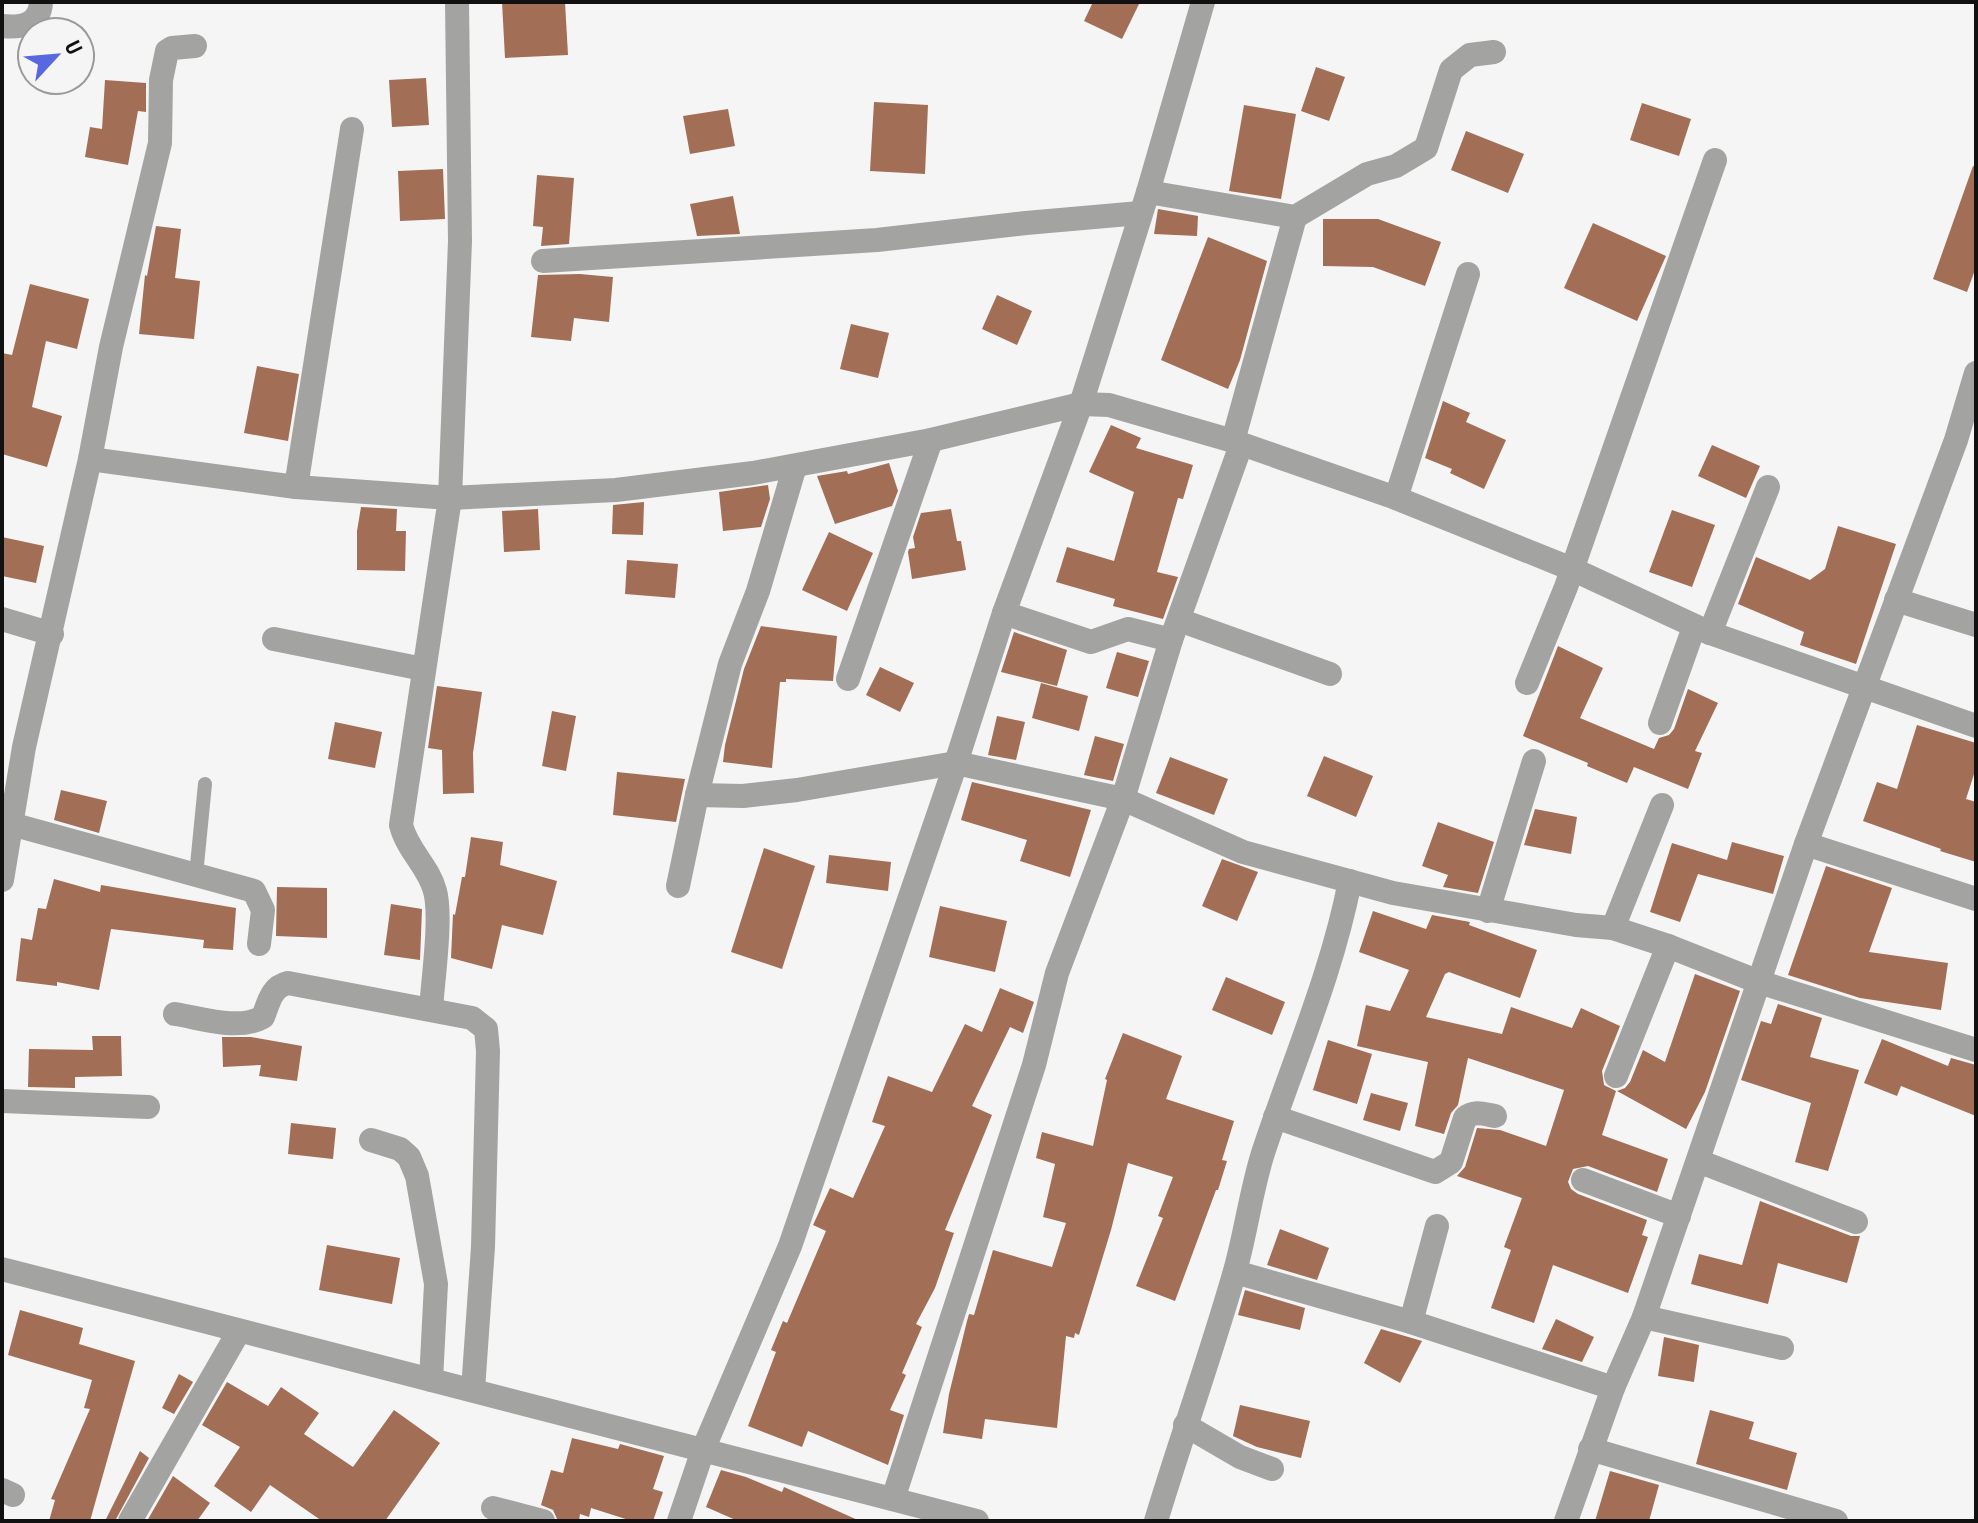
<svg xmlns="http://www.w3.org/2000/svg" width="1978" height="1523" viewBox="0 0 1978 1523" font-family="'PT Sans Narrow',sans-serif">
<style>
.building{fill:#a26e56}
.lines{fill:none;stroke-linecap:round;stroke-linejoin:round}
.lane{stroke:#a3a3a2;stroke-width:14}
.street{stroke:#a3a3a2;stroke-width:24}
</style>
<rect width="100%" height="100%" fill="#f5f5f6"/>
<g class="building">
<polygon points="502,2 565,2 568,55 505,58"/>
<polygon points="1093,2 1140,2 1122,39 1084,21"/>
<polygon points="1316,67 1345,77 1329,121 1301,111"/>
<polygon points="426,78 429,125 392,127 389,80"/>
<polygon points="105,80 146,83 146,112 138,111 128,165 85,157 90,127 102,129"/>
<polygon points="874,102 928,105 925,174 870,171"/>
<polygon points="1642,103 1691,119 1679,156 1630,140"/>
<polygon points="1244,105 1296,114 1281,199 1229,191"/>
<polygon points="728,109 735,146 690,154 683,116"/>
<polygon points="1466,131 1524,154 1508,193 1451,170"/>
<polygon points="1973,166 1976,167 1976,267 1967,292 1933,279"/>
<polygon points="443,169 445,219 400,221 398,171"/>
<polygon points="537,175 574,178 569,244 541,246 543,227 533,226"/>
<polygon points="733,196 740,234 697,236 690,204"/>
<polygon points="1158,209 1198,216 1197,236 1154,234"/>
<polygon points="1323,219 1378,219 1441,242 1425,286 1373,267 1323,266"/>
<polygon points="1593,223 1666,256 1637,321 1564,288"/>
<polygon points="156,226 181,229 175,278 200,281 194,339 139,334 145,275 147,276"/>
<polygon points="1208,237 1267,261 1240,360 1228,389 1161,360"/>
<polygon points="580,274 613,277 609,322 574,318 571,341 531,337 538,275"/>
<polygon points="30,284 89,299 77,349 46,341 32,407 62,416 47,467 2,454 2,353 12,355"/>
<polygon points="997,295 1032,311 1017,345 982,329"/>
<polygon points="851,324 889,333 878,378 840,369"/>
<polygon points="257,366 299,374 288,441 244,433"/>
<polygon points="1443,401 1470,413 1466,422 1506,440 1484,489 1450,473 1452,469 1425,458"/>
<polygon points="1111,425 1141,438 1136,448 1193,465 1183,499 1178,498 1157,572 1178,577 1163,619 1113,606 1115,599 1056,582 1067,547 1114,561 1134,492 1089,472"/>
<polygon points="1712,445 1760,466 1746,498 1698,476"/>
<polygon points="889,463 898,491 892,506 835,524 817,476 847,471 848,474"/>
<polygon points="768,485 770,499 761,527 723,531 719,492"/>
<polygon points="644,502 643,535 612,534 613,505"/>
<polygon points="361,507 397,509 396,531 406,531 405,571 357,570 357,531"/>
<polygon points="538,509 540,550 504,552 502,511"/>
<polygon points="951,509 957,541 961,541 966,570 912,579 908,552 909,549 915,548 913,537 921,513"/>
<polygon points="1672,510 1715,525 1692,587 1649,572"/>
<polygon points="1838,526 1896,544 1856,664 1800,645 1804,632 1738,604 1756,557 1810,580 1825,569"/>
<polygon points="829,532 873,553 847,611 802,590"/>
<polygon points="2,537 44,546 36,583 2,576"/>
<polygon points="627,560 678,564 675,598 625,594"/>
<polygon points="761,626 837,636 833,681 786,679 786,682 780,682 772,768 723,762 725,745 744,669"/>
<polygon points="1014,632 1067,650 1057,686 1001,672"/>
<polygon points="1558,646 1603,668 1580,718 1654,749 1659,738 1669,735 1674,729 1688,689 1718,703 1695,751 1702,753 1688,789 1634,767 1627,783 1587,766 1588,763 1523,736"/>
<polygon points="1117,652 1149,661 1138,697 1106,688"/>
<polygon points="880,667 914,683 900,712 866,695"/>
<polygon points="1041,683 1088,696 1079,731 1032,718"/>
<polygon points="437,686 482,692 473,753 474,793 443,794 442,750 428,748"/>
<polygon points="552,711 576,716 566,771 542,766"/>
<polygon points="997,716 1025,722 1016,760 988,755"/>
<polygon points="335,722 382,732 375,768 328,759"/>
<polygon points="1917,725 1976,743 1976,768 1966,799 1976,802 1976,862 1940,851 1941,849 1863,821 1877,782 1897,789"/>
<polygon points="1095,736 1124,744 1113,781 1084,775"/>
<polygon points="1324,756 1373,776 1356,817 1307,796"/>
<polygon points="1170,757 1228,779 1214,815 1156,793"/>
<polygon points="617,772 685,779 676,822 613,815"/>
<polygon points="972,782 1091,810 1070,877 1020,861 1027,840 961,820"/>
<polygon points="61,790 107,801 99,833 54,820"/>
<polygon points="1535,809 1577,817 1571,854 1524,845"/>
<polygon points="1438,822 1494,842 1478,893 1443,887 1448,875 1422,866"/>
<polygon points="471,837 503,842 500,865 557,881 543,935 502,925 492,969 451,958 453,914 455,915 462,877 465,877"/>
<polygon points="1732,842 1784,856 1773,894 1698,874 1680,922 1650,912 1672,843 1727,860"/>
<polygon points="764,848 815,866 782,969 731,952"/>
<polygon points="829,855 891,862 888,891 826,883"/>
<polygon points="1222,859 1258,872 1237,921 1202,906"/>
<polygon points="1826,866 1892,888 1869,952 1948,963 1941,1010 1860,998 1788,975"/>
<polygon points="54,879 100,892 101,885 236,908 233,950 203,948 204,940 111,929 99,990 57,982 57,986 16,981 21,938 32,940 38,908 46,909"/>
<polygon points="277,887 327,888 327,938 276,936"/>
<polygon points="391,904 422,909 420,960 384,955"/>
<polygon points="940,906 1007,921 995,972 929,957"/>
<polygon points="1373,911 1426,929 1432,915 1470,922 1469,925 1537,950 1520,998 1449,972 1445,974 1426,1017 1502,1034 1511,1007 1572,1028 1581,1008 1620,1026 1602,1071 1604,1085 1616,1091 1602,1135 1668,1159 1657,1192 1588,1166 1573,1169 1568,1182 1571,1189 1578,1194 1647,1220 1642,1235 1648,1237 1628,1293 1553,1265 1534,1323 1491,1308 1511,1250 1504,1247 1522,1198 1457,1176 1465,1167 1477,1128 1500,1130 1546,1146 1564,1090 1468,1058 1458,1105 1451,1113 1444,1134 1415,1126 1428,1062 1357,1046 1366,1005 1390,1011 1409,970 1359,952"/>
<polygon points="1695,974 1740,991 1705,1092 1686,1129 1617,1091 1625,1088 1630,1082 1643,1050 1665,1062"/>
<polygon points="1226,977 1285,1002 1272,1035 1212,1010"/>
<polygon points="1000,988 1034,1002 1023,1033 1010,1027 972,1106 992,1115 945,1230 954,1233 935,1288 916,1324 922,1327 902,1373 906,1375 890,1410 904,1415 888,1465 808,1431 802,1447 748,1426 776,1352 771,1350 783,1321 787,1323 826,1231 813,1225 830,1188 853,1198 885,1126 872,1122 888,1076 932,1092 965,1024 982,1032"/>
<polygon points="1778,1004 1822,1018 1810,1057 1859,1070 1828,1171 1795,1162 1811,1103 1741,1080 1761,1021 1771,1024"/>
<polygon points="1123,1033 1182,1056 1166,1099 1234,1121 1222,1160 1227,1161 1218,1190 1216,1190 1175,1301 1136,1286 1163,1218 1158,1216 1173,1177 1128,1163 1111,1230 1079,1335 1075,1333 1074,1338 1066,1336 1057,1428 985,1419 982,1439 943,1433 949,1394 967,1321 969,1314 974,1315 993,1250 1052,1267 1066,1223 1043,1217 1055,1164 1036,1158 1042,1132 1093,1146 1107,1080 1105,1079"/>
<polygon points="92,1036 121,1036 122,1076 75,1077 75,1088 28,1087 29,1049 93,1050"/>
<polygon points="222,1037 251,1037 302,1046 297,1081 259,1076 261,1065 223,1067"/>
<polygon points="1882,1039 1948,1066 1951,1058 1976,1065 1976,1116 1901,1086 1897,1096 1864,1083"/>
<polygon points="1328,1040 1372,1054 1357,1104 1313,1090"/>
<polygon points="1371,1093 1408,1103 1400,1131 1363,1120"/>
<polygon points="291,1123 336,1128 333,1159 288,1154"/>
<polygon points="1760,1201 1851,1236 1860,1236 1847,1283 1778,1263 1768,1304 1691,1284 1699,1254 1742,1265"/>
<polygon points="1280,1229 1329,1248 1317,1280 1267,1265"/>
<polygon points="327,1245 400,1258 392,1304 319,1290"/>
<polygon points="1245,1290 1305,1308 1300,1330 1238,1315"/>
<polygon points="20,1310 83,1328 79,1344 135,1361 90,1521 49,1521 55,1500 51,1499 90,1409 84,1408 92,1380 8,1355"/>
<polygon points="1556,1319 1594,1337 1582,1362 1542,1349"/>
<polygon points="1381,1329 1422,1341 1400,1383 1364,1363"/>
<polygon points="1664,1337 1699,1345 1694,1382 1658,1376"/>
<polygon points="179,1374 193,1382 174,1414 162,1408"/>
<polygon points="227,1382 268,1406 281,1387 319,1413 304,1434 353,1467 394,1410 440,1443 385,1521 322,1521 270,1485 251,1512 214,1486 240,1447 202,1425"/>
<polygon points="1240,1405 1310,1421 1301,1458 1257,1447 1233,1436"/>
<polygon points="1710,1410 1754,1422 1749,1439 1797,1453 1787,1490 1696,1464"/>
<polygon points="572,1438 618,1449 620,1444 664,1456 653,1489 663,1492 653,1521 632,1521 591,1508 589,1517 580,1514 579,1521 558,1521 553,1510 541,1505 551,1470 563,1473"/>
<polygon points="140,1451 149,1458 115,1521 105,1521"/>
<polygon points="721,1470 746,1477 782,1492 784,1487 860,1521 738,1521 706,1507"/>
<polygon points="1610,1471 1659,1485 1649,1521 1595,1521"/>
<polygon points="173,1476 210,1503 197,1521 147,1521"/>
</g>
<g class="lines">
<polyline class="lane" points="196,875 205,784"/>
<g class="street">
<polyline points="457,2 460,241 450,498 616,490 753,473 931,440 1081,404 1109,405 1233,441 1396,498 1572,569 1710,633 1976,726"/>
<path d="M2 26C21 28 40 25 41 2"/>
<polyline points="1148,192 1295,217 1367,174 1396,166 1426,148 1451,70 1470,55 1494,52"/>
<polyline points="543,261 877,240 1026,223 1140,213"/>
<polyline points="1233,441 1295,217"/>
<path d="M90 459 296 487 450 498 401 825C407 850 429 867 435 891 442 917 433 979 431 1009"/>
<polyline points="296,487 352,129"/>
<polyline points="1396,498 1468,274"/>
<polyline points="1896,600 1976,625"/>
<polyline points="1004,613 1091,642 1128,629 1171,640"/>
<polyline points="2,619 52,634"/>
<polyline points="1179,620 1330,674"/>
<polyline points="1710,633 1768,487"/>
<polyline points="274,639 423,669"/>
<polyline points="848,679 931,440"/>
<polyline points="1527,683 1566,587 1715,160"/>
<polyline points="1660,723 1694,627"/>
<polyline points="697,795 743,796 797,790 956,763 1123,799 1243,852 1393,893 1576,925 1613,928 1668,946 1759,982 1976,1050"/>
<polyline points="11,824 254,891 263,910 259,944"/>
<polyline points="1806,844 1976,899"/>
<polyline points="2,880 24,747 90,459 111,347 160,143 161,80 167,51 172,48 195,46"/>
<polyline points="678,886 697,795 730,664 758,591 795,466"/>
<polyline points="1488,911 1534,761"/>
<polyline points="1613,928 1662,805"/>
<path d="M175 1014C202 1018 238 1031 263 1017 269 1002 271 987 288 983L472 1018 486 1029 488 1051 483 1247 473 1390"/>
<polyline points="1616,1076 1668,946"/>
<polyline points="2,1101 148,1107"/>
<path d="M1275 1117 1435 1172 1451 1162 1465 1118C1474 1110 1484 1114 1495 1116"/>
<polyline points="371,1140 400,1149 409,1157 417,1176 436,1284 431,1380"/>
<polyline points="1698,1161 1856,1222"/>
<polyline points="1583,1180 1679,1216"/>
<polyline points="2,1269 977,1521"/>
<polyline points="1235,1272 1411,1322 1613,1388"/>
<polyline points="1644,1317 1782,1348"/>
<polyline points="1411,1322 1437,1226"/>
<polyline points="1185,1425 1240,1457 1272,1469"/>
<polyline points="1590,1449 1836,1521"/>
<polyline points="2,1490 13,1495"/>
<polyline points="893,1499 1034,1065 1057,973 1123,799 1171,640 1241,445"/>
<polyline points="493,1508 543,1521"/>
<polyline points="130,1521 239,1331"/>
<polyline points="679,1521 703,1450 790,1246 956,763 1004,613 1081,404 1148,192 1203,2"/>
<path d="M1156 1521C1181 1438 1211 1355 1235 1271 1246 1232 1251 1191 1263 1153 1293 1062 1332 974 1350 881"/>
<polyline points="1566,1521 1613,1388 1644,1317 1806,844 1956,440 1976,373"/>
</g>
</g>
<rect width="1978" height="1523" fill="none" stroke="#111112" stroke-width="8"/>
<g transform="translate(56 56) rotate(64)"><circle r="38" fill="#f5f5f6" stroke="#9a9a9b" stroke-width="2"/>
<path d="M0-6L14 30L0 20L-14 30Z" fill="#5968df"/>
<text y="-12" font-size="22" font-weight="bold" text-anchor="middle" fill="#111112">U</text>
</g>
</svg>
